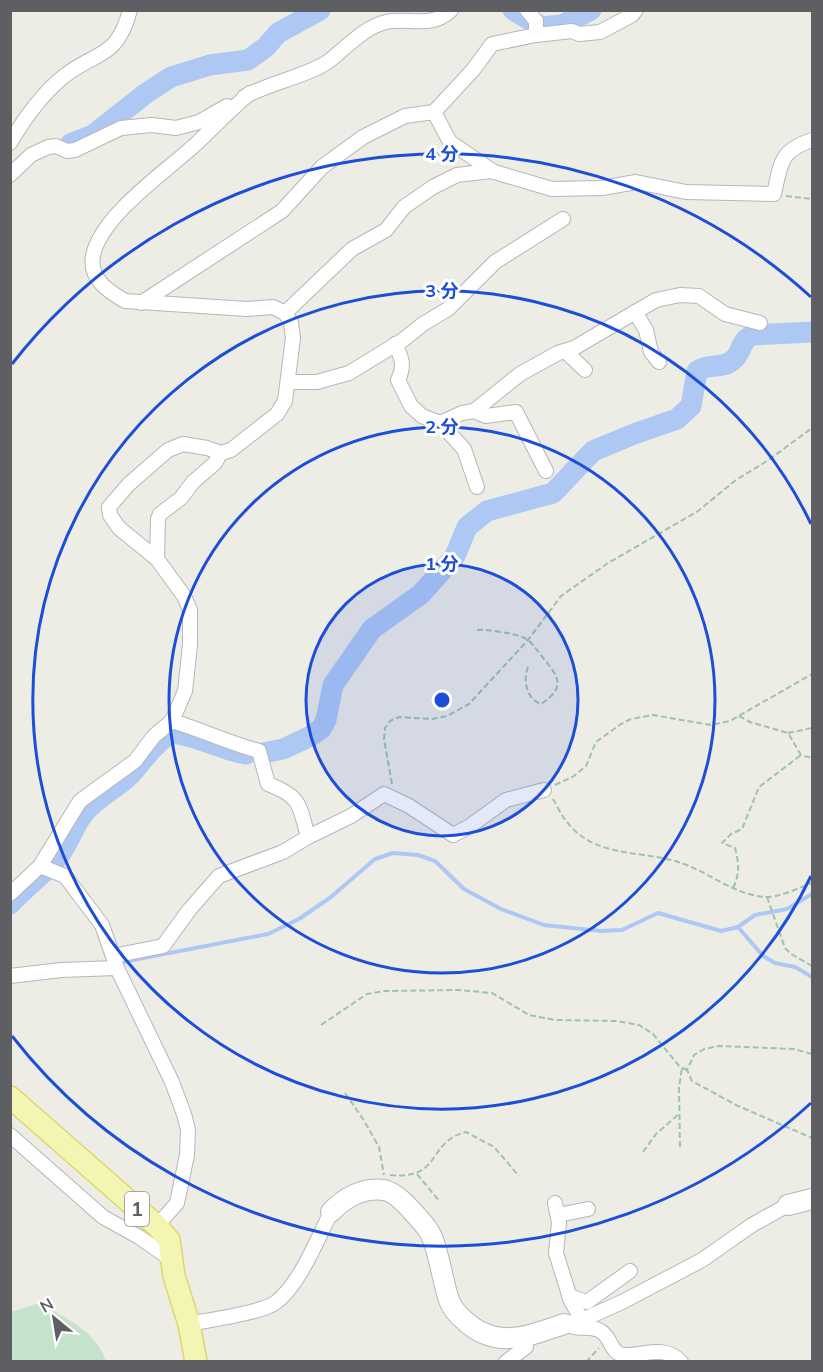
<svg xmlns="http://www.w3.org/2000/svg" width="823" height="1372" viewBox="0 0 823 1372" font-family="Mulish,'Noto Sans JP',sans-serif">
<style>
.green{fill:#c5e2ca}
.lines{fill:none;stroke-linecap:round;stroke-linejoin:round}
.stream{stroke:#aec8f4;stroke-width:4}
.river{stroke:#aec8f4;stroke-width:21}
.street-casing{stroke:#b5b6ba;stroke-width:16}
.secondary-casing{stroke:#b4b6ba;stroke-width:22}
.primary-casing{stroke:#e0d56b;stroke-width:24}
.path{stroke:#9ec2b0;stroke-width:2;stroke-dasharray:6 3;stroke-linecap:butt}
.street{stroke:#fff;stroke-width:14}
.secondary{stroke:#fff;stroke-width:20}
.primary{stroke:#f3f5b2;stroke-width:21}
.ring{fill:none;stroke:#1d4ed8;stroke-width:3}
.labels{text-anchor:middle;stroke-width:6;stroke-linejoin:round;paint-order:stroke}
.shield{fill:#fff;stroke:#8e8f92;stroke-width:1.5}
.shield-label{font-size:20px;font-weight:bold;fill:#5d5f63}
.centre{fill:#1d4ed8;stroke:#fff;stroke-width:3}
.ring-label{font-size:18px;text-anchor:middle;font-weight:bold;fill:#1d4ed8;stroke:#fff;stroke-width:6;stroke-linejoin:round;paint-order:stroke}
</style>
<rect width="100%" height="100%" fill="#edede5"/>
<path class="green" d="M40 1303C68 1320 94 1329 106 1361H11V1312Z"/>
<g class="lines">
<g class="stream">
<polyline points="738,927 763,956 775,963 795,967 812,977"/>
<polyline points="123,962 268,934 299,919 331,897 375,859 393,853 418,855 435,861 464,889 501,909 544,925 601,931 622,930 658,913 721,931 738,927 755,915 787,909 812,894"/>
</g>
<g class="river">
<polyline points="513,10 542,27 562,25 591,10"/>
<polyline points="70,144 93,135 145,94 171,77 210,65 248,60 266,47 278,33 320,10"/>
<path d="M263 753 283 749 309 737 321 729 326 720 333 685 372 629 421 594 455 556 467 527 487 511 553 493 593 451 634 434 677 419 691 406 697 371C708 363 724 369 733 360 743 352 739 341 753 335L812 332"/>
<path d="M10 904C25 888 42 875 56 860 68 846 73 827 84 813 97 797 116 789 130 775 141 764 157 738 172 734 185 731 228 752 246 754"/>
</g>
<defs>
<g id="street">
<polyline points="527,10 536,21 536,35 572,31 579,34 600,32 632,15 636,10"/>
<path d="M244 97C268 83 308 76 329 61 346 48 364 27 386 22 409 17 432 29 451 10"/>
<polyline points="434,112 450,142 494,172"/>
<path d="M10 143C24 119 41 95 63 77 95 51 117 60 130 10"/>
<polyline points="10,175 31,155 48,147 56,146 67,151 75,150 121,128 152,125 176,128 199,122 227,106"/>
<polyline points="141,303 282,211 322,167 363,137 405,116 434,112 473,70 492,44 536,35"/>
<polyline points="635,312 646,330 651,352 659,362"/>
<path d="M285 313 352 249 386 230 404 207 433 187 457 175 491 171 552 189 602 188 636 182 686 192 774 194C781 164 779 151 812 140"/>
<path d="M395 344C402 358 405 366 398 380L411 406 422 416 440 423 464 449 477 487"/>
<polyline points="565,351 585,370"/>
<polyline points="288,382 317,382 349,373 403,340 423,324 448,309 495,262 563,219"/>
<polyline points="474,411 520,374 558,353 574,348 656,300 680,295 699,296 725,314 760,323"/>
<polyline points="440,423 462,413 474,411 486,416 516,412 546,471"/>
<polyline points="157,559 158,519 160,514 181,498 193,482 215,463 221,453"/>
<path d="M172 721C202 730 229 743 259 751L268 784C302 797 299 805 308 837"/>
<path d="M40 866 80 801 135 761 154 736 172 721 185 691 190 645V610L184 596 157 559 119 528 110 515 109 507 129 484 168 450 183 444 207 448 221 453 231 450 277 414 285 401 293 338 291 323 285 313 273 307 247 309 125 301C108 291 89 279 93 256 100 216 168 170 197 143 215 126 231 109 250 93"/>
<polyline points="10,894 40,866 65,876 102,925 117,968 172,1082 184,1114 188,1130 187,1155 177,1203 157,1226"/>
<polyline points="113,956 163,946 190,909 219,876 283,852 308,837 351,816 384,794 409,806 453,835 470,826 506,800 544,790"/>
<polyline points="10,976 61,970 117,968"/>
<polyline points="10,1135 103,1217 139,1237 172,1260"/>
<polyline points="555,1203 559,1223 556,1253 571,1301 582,1320"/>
<polyline points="558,1215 588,1209"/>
<polyline points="569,1296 587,1302 630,1271"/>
<path d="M189 1324C208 1320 261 1313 275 1303 299 1286 318 1238 331 1212"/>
<polyline points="564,1324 582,1320 622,1302 702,1260 752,1225 788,1205"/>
<path d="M571 1326C581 1330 593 1325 602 1332 611 1338 611 1354 624 1355 645 1356 664 1344 681 1362"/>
<polyline points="506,1362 526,1347 526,1337"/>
</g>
<g id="secondary">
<polyline points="788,1205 812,1199"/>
<path d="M331 1212C344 1198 363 1187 384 1190 395 1192 406 1204 413 1212 420 1220 428 1227 432 1237 440 1257 442 1279 449 1300 452 1309 458 1315 465 1321 497 1350 528 1336 564 1324"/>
</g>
<polyline id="primary" points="10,1097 157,1226 169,1240 174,1276 189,1324 196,1362"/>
</defs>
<use href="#street" class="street-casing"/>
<use href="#secondary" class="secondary-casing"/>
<use href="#primary" class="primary-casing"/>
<g class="path">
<polyline points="786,196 812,199"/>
<path d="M477 630C487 629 521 634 528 640 534 645 539 653 544 659 560 678 565 688 541 704 526 699 523 680 528 667"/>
<polyline points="739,716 750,722 788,733 801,755 812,758"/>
<polyline points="788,733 812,728"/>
<polyline points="392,784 384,739 385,728 390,721 399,717 432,719 447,716 469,704 528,640 561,596 608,563 698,511 736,480 767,461 812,428"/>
<polyline points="555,785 574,776 586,766 596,742 621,724 631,719 653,715 711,725 730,721 812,674"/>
<path d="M553 799C557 806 561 815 567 822 596 860 645 849 684 864 711 874 734 894 764 897 779 898 798 888 812 883"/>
<path d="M733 888C740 874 739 863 735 848L722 843 731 834 742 829 759 787 801 755"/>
<polyline points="767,897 785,948 791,954 812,966"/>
<polyline points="321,1025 367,994 384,991 458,990 492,993 529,1015 555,1020 617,1021 639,1025 653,1034 680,1067 687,1070"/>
<polyline points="812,1054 794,1049 719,1046 704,1049 694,1055 687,1070 692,1081 736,1105 812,1138"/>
<polyline points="345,1093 363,1119 379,1147 384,1175"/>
<polyline points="680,1147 679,1087 682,1068"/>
<polyline points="643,1152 656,1134 679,1114"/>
<polyline points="417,1174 440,1202"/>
<path d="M390 1175C443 1180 426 1142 466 1132L494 1147 519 1176"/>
<polyline points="586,1362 599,1348"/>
</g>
<use href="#street" class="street"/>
<use href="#secondary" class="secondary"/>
<use href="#primary" class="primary"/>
</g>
<circle cx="442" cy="700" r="136" fill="#1d4ed8" fill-opacity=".12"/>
<g class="ring">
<circle cx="442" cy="700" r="136"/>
<circle cx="442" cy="700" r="273"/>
<path d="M811 876A409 409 0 1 1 811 524"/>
<path d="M811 1103A546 546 0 0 1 12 1036M12 364A546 546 0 0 1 811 297"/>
</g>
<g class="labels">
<rect class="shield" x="125" y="1192" width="24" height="34" rx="4.5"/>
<g class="shield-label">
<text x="137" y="1216">1</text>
</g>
</g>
<circle cx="442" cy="700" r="9" class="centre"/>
<g class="ring-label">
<text x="442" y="160">4 分</text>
<text x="442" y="297">3 分</text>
<text x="442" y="433">2 分</text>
<text x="442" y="570">1 分</text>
</g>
<rect width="823" height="1372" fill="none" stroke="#5d5f63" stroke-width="24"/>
<g transform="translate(54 1318) rotate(330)" stroke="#ffffff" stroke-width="4.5" paint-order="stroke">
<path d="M0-4.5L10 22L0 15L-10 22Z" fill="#5d5f63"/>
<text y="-9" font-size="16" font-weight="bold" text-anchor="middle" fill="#5d5f63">N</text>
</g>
</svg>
